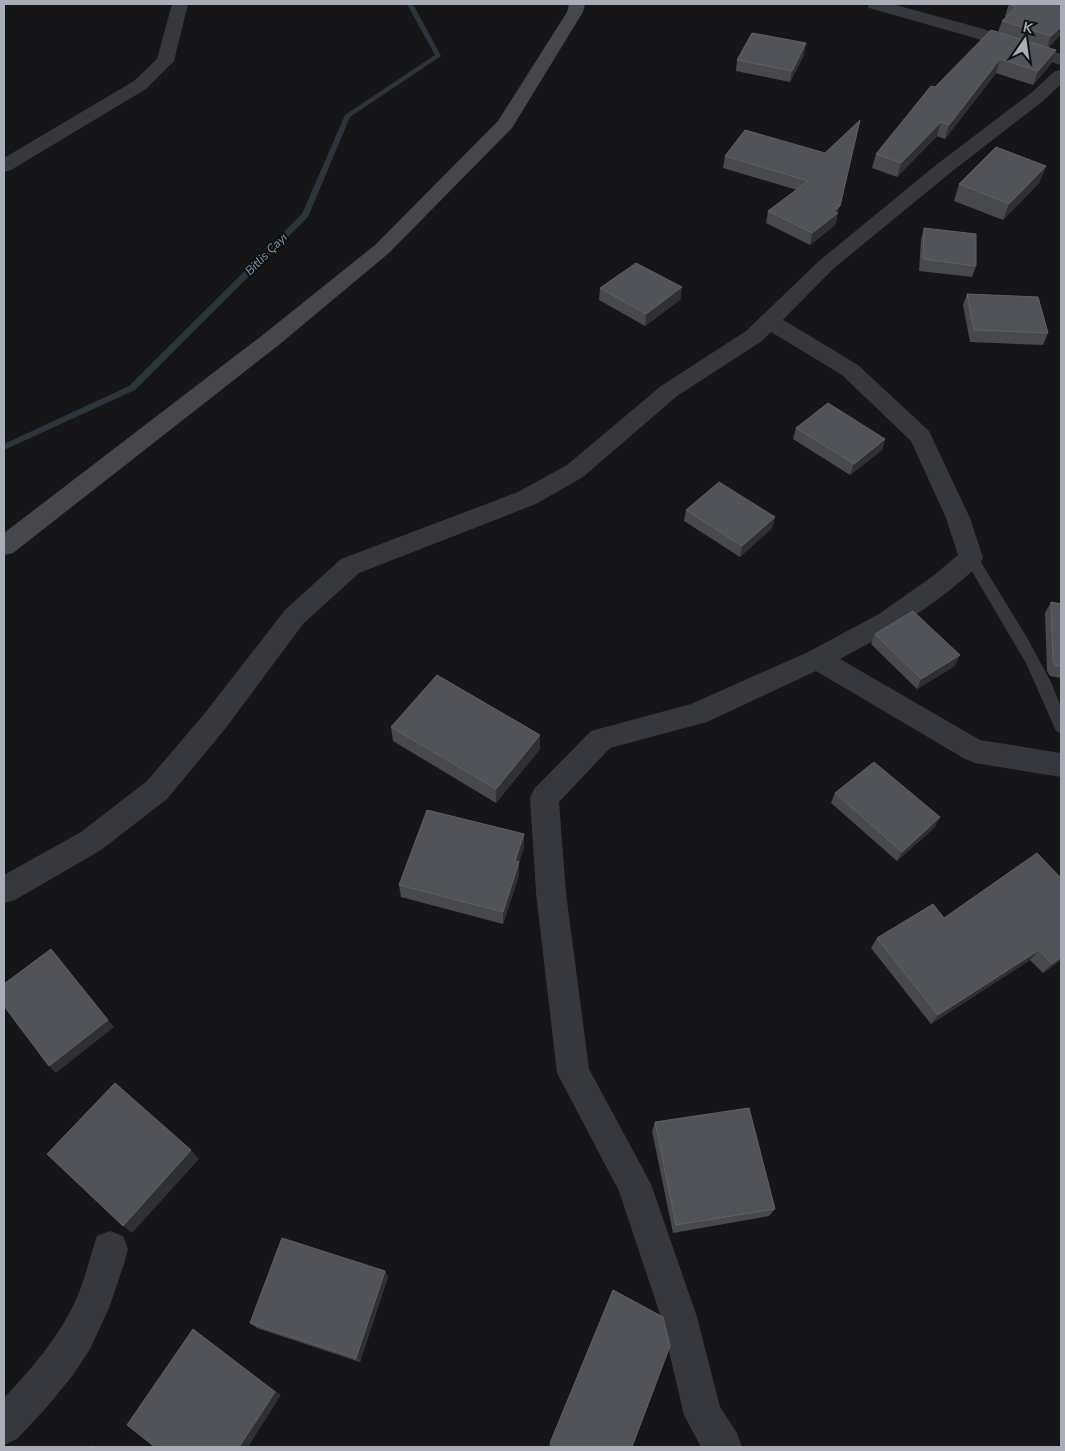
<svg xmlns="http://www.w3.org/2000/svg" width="1065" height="1451" viewBox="0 0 1065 1451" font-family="'Nunito Sans',sans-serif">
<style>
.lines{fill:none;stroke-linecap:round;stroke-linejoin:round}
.stream{fill:#2c353c;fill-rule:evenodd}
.service{fill:#37383d;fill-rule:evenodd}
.minor{fill:#37383d;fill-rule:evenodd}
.tertiary{fill:#37383d;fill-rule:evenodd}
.secondary{fill:#45474d;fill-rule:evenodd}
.wall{fill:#47494d}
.shaded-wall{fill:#2f3033}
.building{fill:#525359;stroke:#5f6168}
.labels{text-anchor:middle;stroke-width:4.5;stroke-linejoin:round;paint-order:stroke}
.far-water-label{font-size:12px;font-style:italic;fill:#7f9bb3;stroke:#111113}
</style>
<rect width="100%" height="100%" fill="#161618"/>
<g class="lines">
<polygon class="stream" points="407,4 413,4 441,56 350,117 308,217 135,390 4,450 4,444 129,386 302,214 345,115 435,55"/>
<polygon class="service" points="971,553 976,554 1026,636 1051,682 1061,707 1061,733 1056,731 1026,663 964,558 966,554"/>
<g class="minor">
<polygon points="172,4 188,4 174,61 146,89 11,170 4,172 4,158 134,81 157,59"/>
<polygon points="867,4 892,4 980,28 1061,54 1061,65 968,36 869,8"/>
<path d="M769 314 777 316 858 365 929 431 970 518 983 558C978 567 970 573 962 580 925 612 883 636 840 659L980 740 1061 753V777L975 763 965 759 816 671 707 722 610 748 559 802 566 893 589 1069 651 1184 697 1317 720 1407 737 1433 742 1447H701L684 1415 661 1317 619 1191 557 1073 536 893 530 798 534 789 591 731 691 704 808 652 879 614 933 576 958 555 946 518 911 441 842 375 761 326 758 321 761 316Z"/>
<path d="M110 1231 123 1236 128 1249 124 1264 109 1308 90 1349 73 1375 46 1408 17 1439 4 1445V1398C33 1367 61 1335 78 1295 86 1276 90 1256 97 1236Z"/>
</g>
<polygon class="tertiary" points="1061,70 1061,84 1043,101 950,173 833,269 762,341 677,396 583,477 536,504 359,573 303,624 225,729 167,799 101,850 15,900 4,903 4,875 81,832 147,781 205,713 285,610 341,559 518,492 567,465 661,386 746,331 819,261 936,165 1031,93 1055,71"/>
<polygon class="secondary" points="569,4 585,4 583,12 512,128 389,253 280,344 13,553 4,555 4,533 264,334 375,245 498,121 567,12"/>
</g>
<g class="wall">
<polygon points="1009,4 1061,4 1061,34 1048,48 1056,50 1051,64 1033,85 996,73 945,139 937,136 897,177 872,168 876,154 935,87 1032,43 998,32 1002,21 1006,16 1005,16"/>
<polygon points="804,55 790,82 736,71 737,60"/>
<polygon points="825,153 837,218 835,225 810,245 766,223 768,211 797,190 723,168 725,156"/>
<polygon points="1046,166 1039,183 1003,220 954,201 959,184"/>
<polygon points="924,228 976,266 972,277 919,271 921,239"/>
<polygon points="600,288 681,299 645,326 599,300"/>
<polygon points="967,294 1048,333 1043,345 970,342 963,305"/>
<polygon points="796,428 885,439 882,450 850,475 793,439"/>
<polygon points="686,510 775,517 772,528 740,557 684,521"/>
<polygon points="1051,602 1061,604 1061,678 1050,676 1047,671 1045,613"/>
<polygon points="875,634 955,666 917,689 871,644"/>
<polygon points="391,727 540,735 540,749 496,803 393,741"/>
<polygon points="835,793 935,827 897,861 831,803"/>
<polygon points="524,847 519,863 519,875 503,924 401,897 399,885"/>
<polygon points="1061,878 1061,960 1043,973 1030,960 931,1024 871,948 877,938 944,918"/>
<polygon points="655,1122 775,1209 769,1216 673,1233 652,1131"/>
<polygon points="385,1271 388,1277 360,1362 257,1328 250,1323"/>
<polygon points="550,1443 632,1447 552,1447 549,1446"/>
</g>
<g class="shaded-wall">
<polygon points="1061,27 1061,34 1047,48 1051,36"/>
<polygon points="806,43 804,55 790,82 792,71"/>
<polygon points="1056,50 1051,64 1033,85 1038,71"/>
<polygon points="1000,59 996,73 945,139 949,125"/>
<polygon points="860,120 835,225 810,245 812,233"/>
<polygon points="941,122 937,136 897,177 901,163"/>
<polygon points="1046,166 1039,183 1003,220 1009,204"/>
<polygon points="682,287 681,299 645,326 646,314"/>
<polygon points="885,439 882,450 850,475 854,464"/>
<polygon points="775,517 772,528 740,557 742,546"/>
<polygon points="960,655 955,666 917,689 921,679"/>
<polygon points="540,735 540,749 496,803 496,789"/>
<polygon points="940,817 935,827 897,861 902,852"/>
<polygon points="524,834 524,847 519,863 519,875 503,924 503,912 515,861"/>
<polygon points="1039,950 1030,960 931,1024 938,1015"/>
<polygon points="1061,957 1061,960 1043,973 1052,964"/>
<polygon points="108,1020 114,1027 56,1073 49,1066"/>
<polygon points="191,1150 199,1159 132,1233 123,1226"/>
<polygon points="385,1271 388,1277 360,1362 356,1358"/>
<polygon points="193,1329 281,1395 248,1447 239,1447"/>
<polygon points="89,1445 96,1446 97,1447 92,1447"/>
</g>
<g class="building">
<polygon points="1009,4 1061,4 1061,27 1051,36 1002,21 1016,7"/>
<polygon points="991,30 1056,50 1038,71 1000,59 949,125 941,122 901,163 876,154 931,86 935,87"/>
<polygon points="752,33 806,43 792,71 737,60"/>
<polygon points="860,120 840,206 834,212 838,213 812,233 768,211 808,181 725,156 745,130 825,153"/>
<polygon points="996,147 1046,166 1009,204 959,184"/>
<polygon points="924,228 976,234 976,266 923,259"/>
<polygon points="636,263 682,287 646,314 600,288"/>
<polygon points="967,294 1038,297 1048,333 974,330"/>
<polygon points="828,403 885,439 854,464 796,428"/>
<polygon points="719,482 775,517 742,546 686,510"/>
<polygon points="1051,602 1061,604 1061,666 1056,666 1053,661"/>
<polygon points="913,611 960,655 921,679 875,634"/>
<polygon points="437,675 540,735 496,789 391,727"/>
<polygon points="874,762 940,817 902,852 835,793"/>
<polygon points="427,810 524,834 515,861 519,862 503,912 399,885"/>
<polygon points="1037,853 1061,878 1061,957 1052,964 1039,950 938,1015 877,938 933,904 944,918"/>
<polygon points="51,949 108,1020 49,1066 4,1006 4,984"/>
<polygon points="115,1083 191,1150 123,1226 47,1154"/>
<polygon points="749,1108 775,1209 676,1225 655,1122"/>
<polygon points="282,1238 385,1271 356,1358 250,1323"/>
<polygon points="613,1290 663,1317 670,1346 632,1447 557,1447 550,1443"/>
<polygon points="193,1329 275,1392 239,1447 155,1447 127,1425"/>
</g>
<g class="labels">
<g class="far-water-label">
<text transform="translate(266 254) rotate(-45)" y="4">Bitlis Çayı</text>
</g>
</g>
<rect width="1065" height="1451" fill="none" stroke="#a8adb8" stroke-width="10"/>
<g transform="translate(1025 40) rotate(13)" stroke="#111113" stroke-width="4" paint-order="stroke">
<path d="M0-4L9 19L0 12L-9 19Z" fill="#a8adb8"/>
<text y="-8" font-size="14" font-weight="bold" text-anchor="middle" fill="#a8adb8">K</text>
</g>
</svg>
